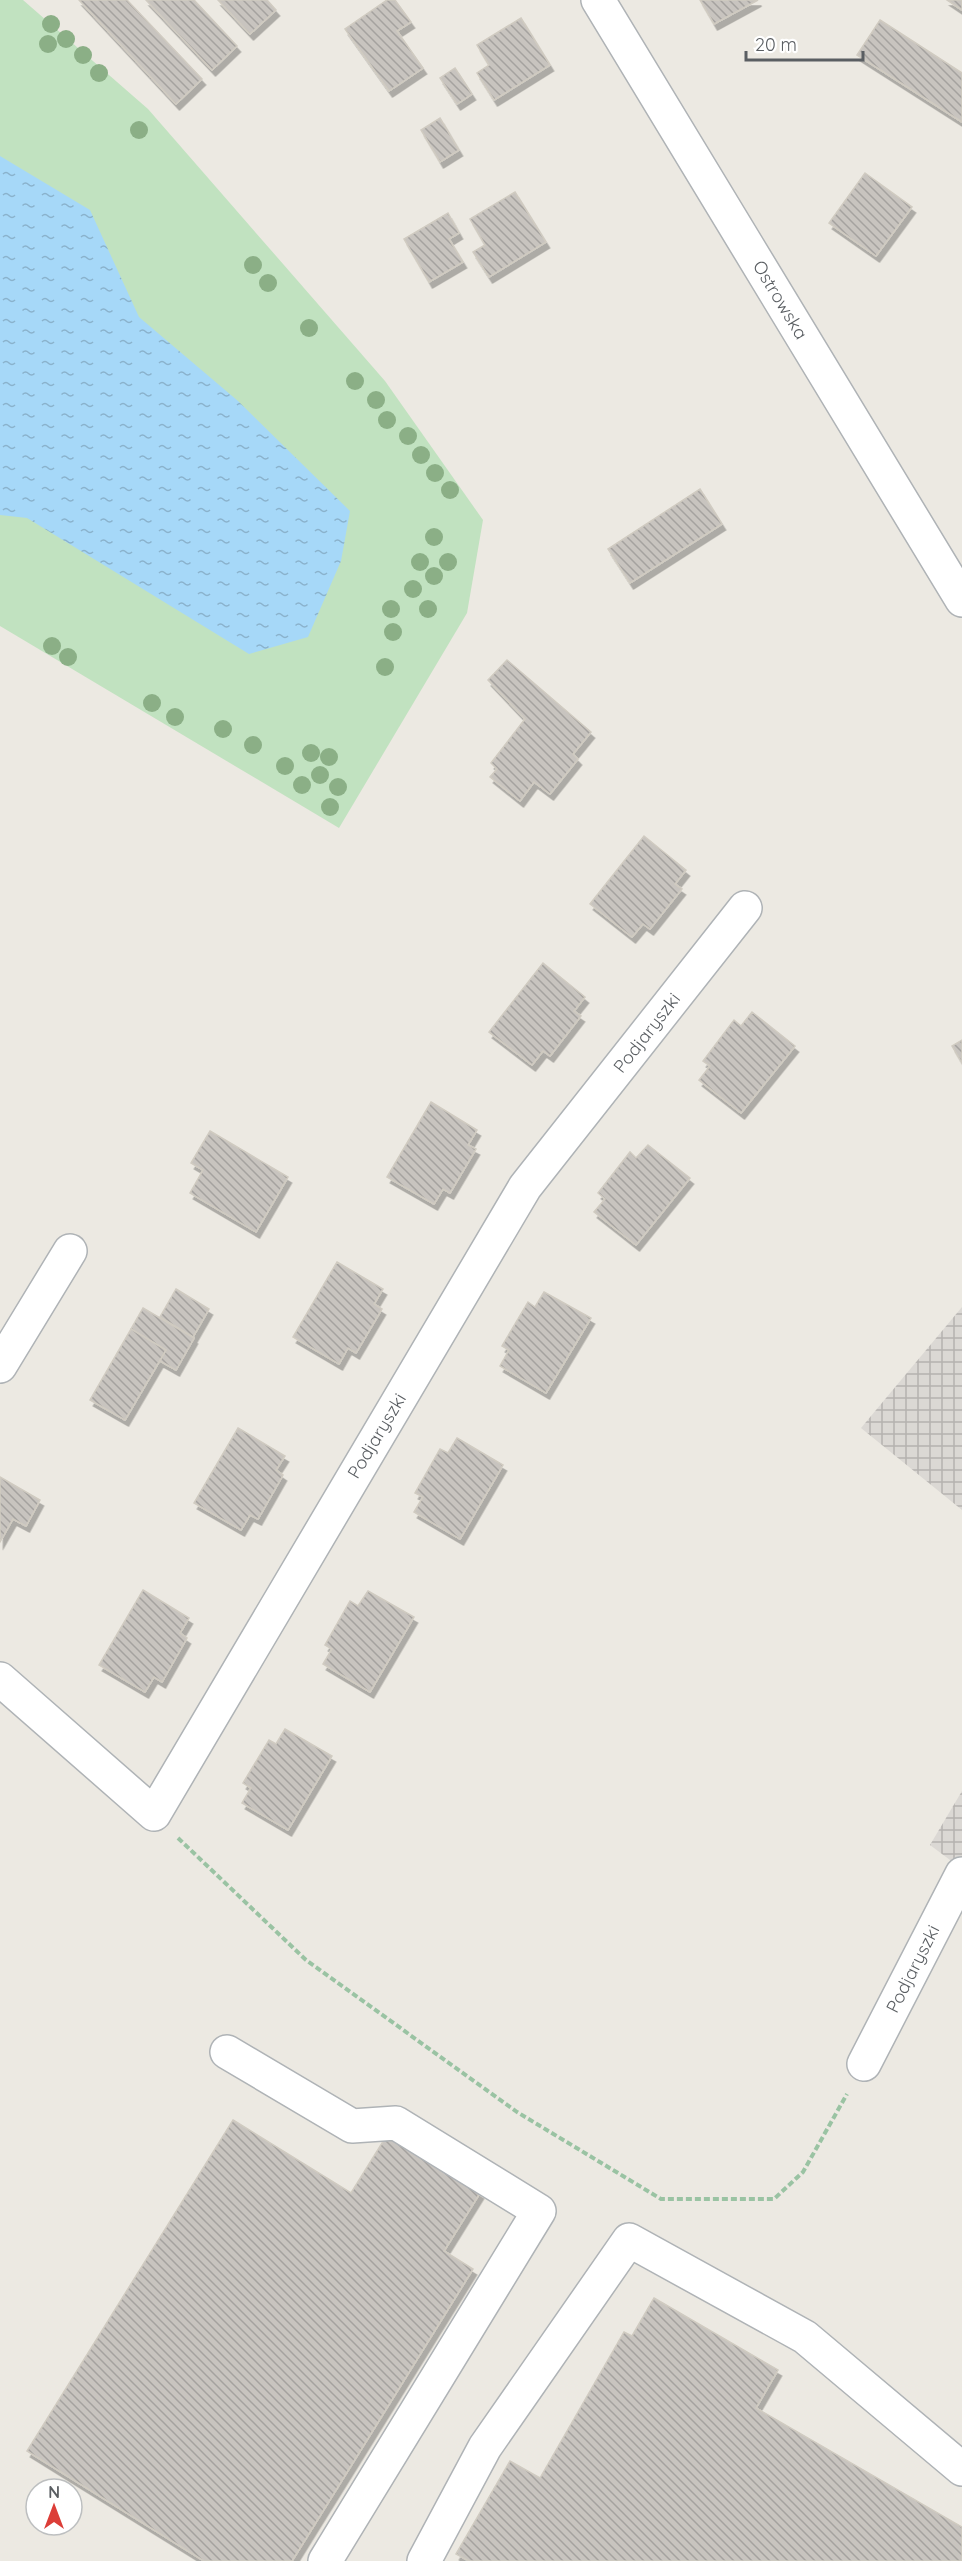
<svg xmlns="http://www.w3.org/2000/svg" width="962" height="2561" viewBox="0 0 962 2561" font-family="Quicksand,sans-serif">
<style>
.industrial{fill:url(#industrial-grid)}
.grass{fill:#c1e2c0}
.water{fill:url(#water-ripples)}
.building{fill:url(#building-back-hatch);stroke:#d0cbc1;stroke-width:1.5;filter:url(#shadow)}
.lines{fill:none;stroke-linecap:round;stroke-linejoin:round}
.minor-casing{stroke:#afb3b6;stroke-width:36}
.path{stroke:#9ac3a3;stroke-width:4;stroke-dasharray:6 3;stroke-linecap:butt}
.minor{stroke:#fff;stroke-width:33}
.tree{fill:#8baf86}
.labels{text-anchor:middle;stroke-width:4.5;stroke-linejoin:round;paint-order:stroke}
.street-label{font-size:18px;fill:#5a5e62;stroke:#fff}
</style>
<defs>
<pattern id="industrial-grid" width="8" height="8" patternUnits="userSpaceOnUse" patternTransform="scale(1.5)"><rect width="8" height="8" fill="#dbd8d4"/><path d="M0 4h8M4 0v8" fill="none" stroke="#b5b2af"/></pattern>
<pattern id="water-ripples" width="26" height="14" patternUnits="userSpaceOnUse" patternTransform="scale(1.5)"><rect width="26" height="14" fill="#a6d8f8"/><path d="M2 4q2-2 4 0t4 0M15 11q2-2 4 0t4 0" fill="none" stroke="#8ab2cc"/></pattern>
<pattern id="building-back-hatch" width="6" height="6" patternUnits="userSpaceOnUse" patternTransform="scale(1.5)"><rect width="6" height="6" fill="#c8c4bf"/><path d="M-1 5l2 2M0 0l6 6M5-1l2 2" fill="none" stroke="#a5a29f"/></pattern>
<filter id="shadow"><feDropShadow dx="3.5" dy="6" stdDeviation="0" flood-color="#0004"/></filter>
</defs>
<rect width="100%" height="100%" fill="#ece9e2"/>
<g class="industrial">
<polygon points="962,1307 962,1510 861,1428"/>
<polygon points="962,1791 962,1869 930,1845"/>
</g>
<polygon class="grass" points="0,0 23,0 148,109 385,381 483,520 467,613 339,828 0,626"/>
<polygon class="water" points="0,156 90,210 139,317 238,401 350,511 341,561 308,637 249,654 27,518 0,515"/>
<g class="building">
<polygon points="79,0 127,0 202,79 176,104"/>
<polygon points="146,0 194,0 237,46 212,70"/>
<polygon points="218,0 267,0 276,10 250,34"/>
<polygon points="387,0 395,0 411,22 397,31 423,68 389,91 345,29"/>
<polygon points="700,0 758,0 714,24"/>
<polygon points="947,0 962,0 962,10"/>
<polygon points="521,18 550,65 494,100 477,73 489,65 477,45"/>
<polygon points="880,20 962,73 962,122 857,55"/>
<polygon points="455,68 472,94 457,104 440,78"/>
<polygon points="440,118 459,150 440,162 421,130"/>
<polygon points="865,173 912,207 876,256 829,223"/>
<polygon points="515,192 546,242 489,277 473,252 485,245 470,219"/>
<polygon points="448,213 459,233 449,239 463,262 429,282 404,239"/>
<polygon points="700,489 722,524 630,583 608,549"/>
<polygon points="507,660 591,732 573,754 578,759 550,794 534,782 520,801 490,777 497,769 491,763 525,719 488,680"/>
<polygon points="644,836 686,870 675,884 682,889 650,929 643,924 632,937 590,904"/>
<polygon points="543,963 585,997 574,1011 581,1016 550,1056 543,1051 532,1065 489,1032"/>
<polygon points="752,1012 795,1046 741,1113 699,1080 710,1066 703,1061 734,1020 741,1026"/>
<polygon points="962,1040 962,1063 952,1046"/>
<polygon points="431,1102 477,1130 468,1145 476,1149 450,1193 443,1189 434,1204 387,1177"/>
<polygon points="210,1131 288,1177 256,1232 190,1193 203,1170 191,1163"/>
<polygon points="648,1145 690,1178 636,1245 594,1212 605,1199 598,1193 630,1152 636,1158"/>
<polygon points="337,1262 383,1289 374,1304 382,1309 356,1353 348,1348 339,1364 293,1337"/>
<polygon points="176,1289 209,1309 193,1337 160,1317"/>
<polygon points="544,1292 591,1318 546,1393 500,1366 509,1350 502,1346 528,1302 535,1307"/>
<polygon points="143,1308 194,1338 176,1370 160,1361 166,1350 131,1329"/>
<polygon points="131,1329 166,1350 125,1420 90,1400"/>
<polygon points="238,1428 285,1456 276,1470 283,1475 258,1519 250,1515 241,1530 194,1503"/>
<polygon points="457,1438 503,1465 460,1539 414,1512 423,1497 415,1493 440,1449 448,1453"/>
<polygon points="0,1477 40,1500 26,1526 13,1519 0,1542"/>
<polygon points="143,1590 189,1618 180,1633 187,1638 162,1682 154,1677 145,1692 99,1665"/>
<polygon points="368,1591 414,1617 370,1692 323,1664 332,1649 325,1645 350,1601 358,1606"/>
<polygon points="285,1729 332,1756 288,1830 242,1803 251,1788 243,1783 269,1740 276,1744"/>
<polygon points="233,2120 351,2193 387,2135 480,2193 444,2251 473,2269 292,2561 204,2561 27,2451"/>
<polygon points="654,2298 778,2370 756,2408 962,2527 962,2561 469,2561 456,2554 510,2461 540,2478 624,2332 632,2336"/>
</g>
<g class="lines">
<defs>
<g id="minor">
<polyline points="598,0 962,600"/>
<polyline points="0,1366 70,1251"/>
<polyline points="0,1679 154,1814 525,1187 745,908"/>
<polyline points="227,2052 352,2126 396,2123 539,2211 325,2561"/>
<polyline points="864,2064 962,1874"/>
<polyline points="424,2561 485,2447 629,2240 805,2337 962,2469"/>
</g>
</defs>
<use href="#minor" class="minor-casing"/>
<polyline class="path" points="178,1838 306,1960 517,2112 661,2199 774,2199 803,2172 847,2094"/>
<use href="#minor" class="minor"/>
</g>
<g class="tree">
<circle cx="51" cy="24" r="9"/>
<circle cx="66" cy="39" r="9"/>
<circle cx="48" cy="44" r="9"/>
<circle cx="83" cy="55" r="9"/>
<circle cx="99" cy="73" r="9"/>
<circle cx="139" cy="130" r="9"/>
<circle cx="253" cy="265" r="9"/>
<circle cx="268" cy="283" r="9"/>
<circle cx="309" cy="328" r="9"/>
<circle cx="355" cy="381" r="9"/>
<circle cx="376" cy="400" r="9"/>
<circle cx="387" cy="420" r="9"/>
<circle cx="408" cy="436" r="9"/>
<circle cx="421" cy="455" r="9"/>
<circle cx="435" cy="473" r="9"/>
<circle cx="450" cy="490" r="9"/>
<circle cx="434" cy="537" r="9"/>
<circle cx="420" cy="562" r="9"/>
<circle cx="448" cy="562" r="9"/>
<circle cx="434" cy="576" r="9"/>
<circle cx="413" cy="589" r="9"/>
<circle cx="391" cy="609" r="9"/>
<circle cx="428" cy="609" r="9"/>
<circle cx="393" cy="632" r="9"/>
<circle cx="52" cy="646" r="9"/>
<circle cx="68" cy="657" r="9"/>
<circle cx="385" cy="667" r="9"/>
<circle cx="152" cy="703" r="9"/>
<circle cx="175" cy="717" r="9"/>
<circle cx="223" cy="729" r="9"/>
<circle cx="253" cy="745" r="9"/>
<circle cx="311" cy="753" r="9"/>
<circle cx="329" cy="757" r="9"/>
<circle cx="285" cy="766" r="9"/>
<circle cx="320" cy="775" r="9"/>
<circle cx="302" cy="785" r="9"/>
<circle cx="338" cy="787" r="9"/>
<circle cx="330" cy="807" r="9"/>
</g>
<g class="labels">
<g class="street-label">
<text transform="translate(780 300) rotate(59)" y="6">Ostrowska</text>
<text transform="translate(647 1033) rotate(-52)" y="6">Podjaryszki</text>
<text transform="translate(377 1436) rotate(-59)" y="6">Podjaryszki</text>
<text transform="translate(913 1969) rotate(-63)" y="6">Podjaryszki</text>
</g>
</g>
<g transform="translate(54 2507)"><circle r="28" fill="#ffffff" stroke="#bdbfc0" stroke-width="1.5"/>
<path d="M0-4.5L10 22L0 15L-10 22Z" fill="#dc3e38"/>
<text y="-9" font-size="16" font-weight="bold" text-anchor="middle" fill="#5a5e62">N</text>
</g>
<path d="M746 51v9h117v-9" fill="none" stroke="#5a5e62" stroke-width="3"/>
<text x="755" y="51" font-size="18" fill="#5a5e62" stroke="#ffffff" stroke-width="4.5" paint-order="stroke">20 m</text>
</svg>
